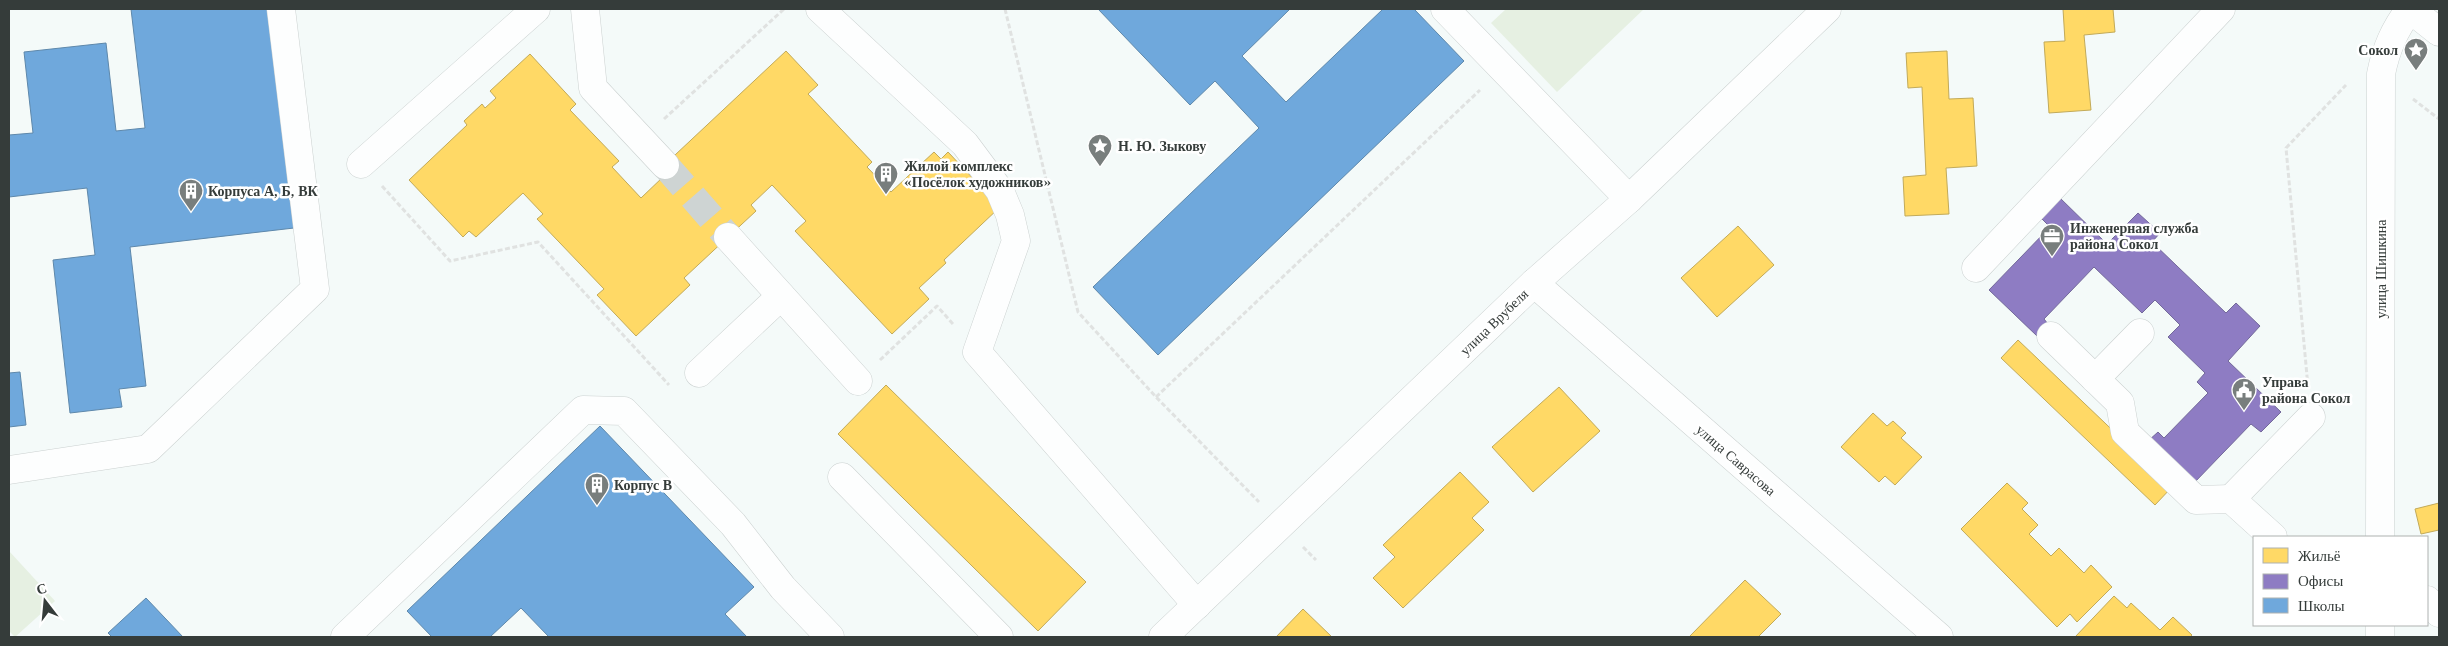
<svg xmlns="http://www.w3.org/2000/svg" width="2448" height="646" viewBox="0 0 2448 646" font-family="'Libre Baskerville',serif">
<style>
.green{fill:#e6f0e2}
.homes{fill:#ffd966;stroke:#c2aa59}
.offices{fill:#8e7cc3;stroke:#73699a}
.schools{fill:#6fa8dc;stroke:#5e88ab}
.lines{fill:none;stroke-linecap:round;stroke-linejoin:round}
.minor-tunnel{stroke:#ced4d3;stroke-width:28;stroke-dasharray:28 14;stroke-linecap:butt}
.minor-casing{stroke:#cbd1d0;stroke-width:29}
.path{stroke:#e0e2e1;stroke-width:3;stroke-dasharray:5 2.5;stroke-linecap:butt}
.minor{stroke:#fdfefe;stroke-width:28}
.labels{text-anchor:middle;stroke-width:5;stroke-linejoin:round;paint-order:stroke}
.poi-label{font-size:14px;font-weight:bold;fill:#353c3a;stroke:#fff;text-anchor:start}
.street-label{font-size:14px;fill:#353c3a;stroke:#fff}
</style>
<rect width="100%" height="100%" fill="#f4faf9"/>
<g class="green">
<polygon points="1506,9 1644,9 1557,92 1491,23"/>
<polygon points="9,551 55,601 15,637 9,631"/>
</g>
<g class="homes">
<polygon points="2063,9 2113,9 2115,32 2084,35 2091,110 2049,113 2044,42 2065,41"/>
<polygon points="786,51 818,85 808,94 872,162 867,167 891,192 934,152 941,159 948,152 1000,207 944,260 946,263 919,288 929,299 892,334 795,231 806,221 772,185 751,205 756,211 684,278 690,285 636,336 597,295 604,289 537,219 543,214 523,193 476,237 469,231 463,237 409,180 467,125 464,121 482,104 485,108 496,98 490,91 530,54 576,104 570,110 619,161 612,167 641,198 664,176 659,170"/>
<polygon points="1947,51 1949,99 1973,98 1977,166 1946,168 1949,214 1905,216 1903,177 1926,175 1922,87 1908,88 1906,53"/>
<polygon points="1738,226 1774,265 1717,317 1681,278"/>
<polygon points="2018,340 2172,487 2155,505 2001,358"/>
<polygon points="886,385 1086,582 1038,631 838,434"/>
<polygon points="1559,387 1600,431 1533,492 1492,447"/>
<polygon points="1873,413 1887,426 1893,421 1906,433 1901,438 1922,457 1895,485 1885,476 1879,482 1841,447"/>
<polygon points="1460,472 1489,502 1472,518 1484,530 1403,608 1373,578 1395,557 1383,545"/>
<polygon points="2007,483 2028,503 2022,509 2038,525 2029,534 2051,556 2059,548 2084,573 2091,565 2112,587 2077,622 2070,614 2057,627 1961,529"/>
<polygon points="2439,503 2439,530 2421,534 2415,509"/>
<polygon points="1745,580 1781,614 1758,637 1689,637"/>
<polygon points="2114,596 2127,608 2131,603 2160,630 2173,617 2192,635 2190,637 2075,637"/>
<polygon points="1303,609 1332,637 1276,637"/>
</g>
<polygon class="offices" points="2058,196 2107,244 2138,213 2160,233 2152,242 2226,313 2236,303 2260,326 2228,361 2281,412 2261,432 2251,424 2193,484 2148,441 2158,432 2164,438 2208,393 2197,382 2205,373 2168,337 2180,325 2155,300 2142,313 2094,267 2044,319 2048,324 2037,336 1989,290 2050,227 2039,216"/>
<g class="schools">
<polygon points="131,9 268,9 294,228 130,247 146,386 119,389 122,407 70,413 53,260 95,255 87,188 9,197 9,135 33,133 24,52 106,43 116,131 145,128"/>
<polygon points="1098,9 1290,9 1242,56 1286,102 1383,9 1414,9 1464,61 1158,355 1093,287 1259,128 1215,81 1190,105"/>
<polygon points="20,372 26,425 9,427 9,373"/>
<polygon points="600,426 754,587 725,614 747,637 549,637 521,608 490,637 432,637 407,611"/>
<polygon points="146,598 183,637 112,637 108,633"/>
</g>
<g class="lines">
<polyline class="minor-tunnel" points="665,165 728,237"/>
<defs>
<g id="minor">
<polyline points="585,9 593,88 665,165"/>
<polyline points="820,9 965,144 1000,191 1010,215 1016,241 977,352 1197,605"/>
<polyline points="1445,9 1629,199"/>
<polyline points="361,164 536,9"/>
<polyline points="728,237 858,381"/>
<polyline points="1976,268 2221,9"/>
<polyline points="1534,283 1939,637"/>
<polyline points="2051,336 2120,403 2125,432 2196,500 2231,499 2273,537"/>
<polyline points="699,373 781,296"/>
<polyline points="2095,379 2140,333"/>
<polyline points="9,470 148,449 315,289 281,9"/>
<polyline points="842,477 999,637"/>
<polyline points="2231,499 2311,417"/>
<path d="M2380 537 2381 74C2386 49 2394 30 2410 9L2439 32"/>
<polyline points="2427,600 2439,613"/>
<polyline points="345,637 583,410 624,411 733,524 783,588 830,637"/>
<polyline points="1163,637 1534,283 1629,199 1827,9"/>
<polyline points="2380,637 2380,625"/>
</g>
</defs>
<use href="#minor" class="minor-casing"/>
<g class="path">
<polyline points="1005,9 1078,312 1156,397 1259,502"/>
<polyline points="2413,99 2439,119"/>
<polyline points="664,119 784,9"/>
<polyline points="382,186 450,261 538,242 669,385"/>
<polyline points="880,360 937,306 953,324"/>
<polyline points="2308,387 2286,148 2346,85"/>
<polyline points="1156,397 1480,90"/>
<polyline points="1303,547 1316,560"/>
</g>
<use href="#minor" class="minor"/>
</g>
<defs>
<symbol id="sight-pin" viewBox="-11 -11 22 30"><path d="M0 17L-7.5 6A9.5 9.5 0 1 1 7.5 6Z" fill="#787e7d" stroke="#fff"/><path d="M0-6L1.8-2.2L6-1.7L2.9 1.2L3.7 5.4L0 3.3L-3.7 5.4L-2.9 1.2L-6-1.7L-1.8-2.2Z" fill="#fff"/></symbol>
<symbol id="building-pin" viewBox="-11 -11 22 30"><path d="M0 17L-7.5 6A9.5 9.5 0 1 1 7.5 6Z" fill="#787e7d" stroke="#fff"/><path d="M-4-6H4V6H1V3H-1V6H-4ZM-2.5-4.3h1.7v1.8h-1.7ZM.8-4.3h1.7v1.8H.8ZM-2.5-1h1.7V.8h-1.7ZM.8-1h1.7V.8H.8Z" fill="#fff"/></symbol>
<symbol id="office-pin" viewBox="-11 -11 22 30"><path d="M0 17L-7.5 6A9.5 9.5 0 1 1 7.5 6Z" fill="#787e7d" stroke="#fff"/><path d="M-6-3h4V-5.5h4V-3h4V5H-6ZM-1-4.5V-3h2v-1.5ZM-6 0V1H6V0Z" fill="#fff"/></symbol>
<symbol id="civic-pin" viewBox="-11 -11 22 30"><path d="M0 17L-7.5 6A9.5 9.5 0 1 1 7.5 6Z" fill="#787e7d" stroke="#fff"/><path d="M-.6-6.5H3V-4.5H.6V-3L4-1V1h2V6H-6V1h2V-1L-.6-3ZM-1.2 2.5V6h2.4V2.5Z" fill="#fff"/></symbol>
</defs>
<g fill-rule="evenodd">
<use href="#sight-pin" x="2402" y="36" width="28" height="38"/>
<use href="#sight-pin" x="1086" y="132" width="28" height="38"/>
<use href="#building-pin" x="872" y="160" width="28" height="38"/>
<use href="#building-pin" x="177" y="177" width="28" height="38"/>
<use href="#office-pin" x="2038" y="222" width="28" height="38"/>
<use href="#civic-pin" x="2230" y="376" width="28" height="38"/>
<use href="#building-pin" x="583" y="471" width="28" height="38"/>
</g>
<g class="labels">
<g class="poi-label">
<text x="2398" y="55" text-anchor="end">Сокол</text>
<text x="1118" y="151">Н. Ю. Зыкову</text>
<text x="904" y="171">Жилой комплекс<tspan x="904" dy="16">«Посёлок художников»</tspan></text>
<text x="208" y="196">Корпуса А, Б, ВК</text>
<text x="2070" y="233">Инженерная служба<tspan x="2070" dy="16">района Сокол</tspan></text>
<text x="2262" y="387">Управа<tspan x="2262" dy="16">района Сокол</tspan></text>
<text x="614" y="490">Корпус В</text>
</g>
<g class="street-label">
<text transform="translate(2381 269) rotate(-90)" y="5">улица Шишкина</text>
<text transform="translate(1494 322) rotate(-44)" y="5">улица Врубеля</text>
<text transform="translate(1736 460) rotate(41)" y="5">улица Саврасова</text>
</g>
</g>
<rect width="2448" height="646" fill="none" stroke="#353c3a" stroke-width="20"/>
<rect x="2253" y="536" width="175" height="90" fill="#ffffff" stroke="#aeb1b0"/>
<rect x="2263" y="548" width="25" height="15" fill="#ffd966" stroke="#aeb1b0"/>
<text x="2298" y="561" font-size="15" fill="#353c3a">Жильё</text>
<rect x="2263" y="574" width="25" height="15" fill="#8e7cc3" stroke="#aeb1b0"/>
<text x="2298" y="586" font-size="15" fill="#353c3a">Офисы</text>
<rect x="2263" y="598" width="25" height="15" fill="#6fa8dc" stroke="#aeb1b0"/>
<text x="2298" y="611" font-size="15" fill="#353c3a">Школы</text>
<g transform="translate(45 601) rotate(344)" stroke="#ffffff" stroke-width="4" paint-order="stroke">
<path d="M0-4L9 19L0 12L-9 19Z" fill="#353c3a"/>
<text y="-8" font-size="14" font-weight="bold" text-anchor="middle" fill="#353c3a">С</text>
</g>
</svg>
